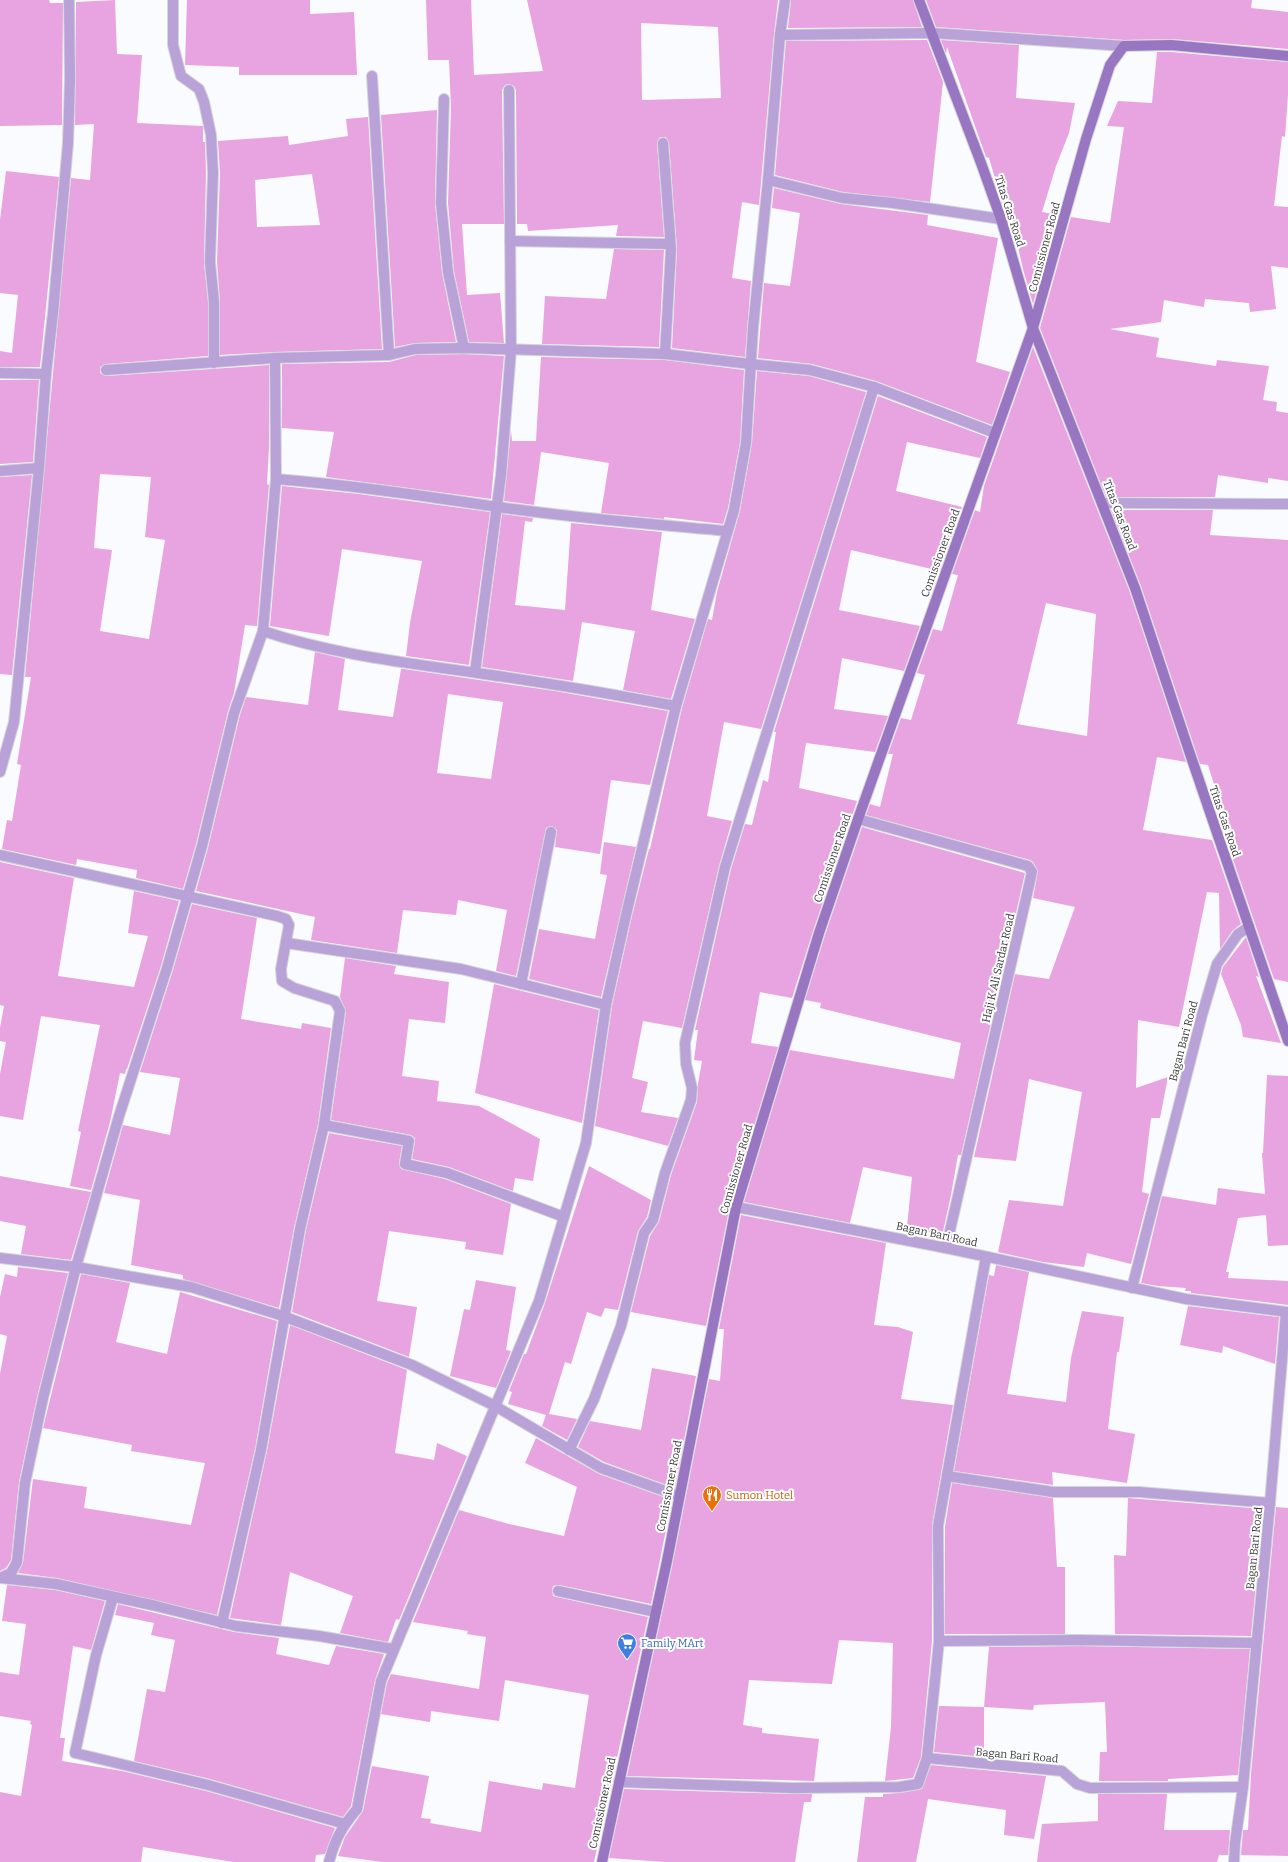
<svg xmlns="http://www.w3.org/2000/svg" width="1288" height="1862" viewBox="0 0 1288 1862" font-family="Bitter,serif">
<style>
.building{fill:#e8a3e1;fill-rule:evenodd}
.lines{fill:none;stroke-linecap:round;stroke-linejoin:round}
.lane-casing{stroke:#d4d5d8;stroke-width:12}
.street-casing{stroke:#d4d5d8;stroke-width:12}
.secondary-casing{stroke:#d4d5d8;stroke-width:12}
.lane{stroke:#b8a2d7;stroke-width:10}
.street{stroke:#b8a2d7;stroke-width:10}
.secondary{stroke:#9876c2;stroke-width:10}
.labels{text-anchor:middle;stroke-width:4;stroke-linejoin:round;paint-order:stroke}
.street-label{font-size:11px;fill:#3b3c3e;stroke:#fff}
.food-label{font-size:11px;fill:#c56008;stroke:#fff;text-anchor:start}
.shop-label{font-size:11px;fill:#366cbe;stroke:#fff;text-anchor:start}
</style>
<rect width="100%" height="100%" fill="#fafbfe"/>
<g class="building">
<polygon points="0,0 49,0 50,3 63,3 62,125 0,126"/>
<path d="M115 0 117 54 142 55 137 123 203 126V142H205L206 173 204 262 208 302V356L106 364 100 367V373L106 376 269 365V447L267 484 269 485 257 626 245 625 234 693 228 711 196 844 183 889 136 878 137 870 77 859 76 865 2 849 7 820 12 821 21 765 17 764 31 677H25L71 178 90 180 94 124 75 125 76 2ZM100 474 151 477 145 537 165 540 149 639 100 631 112 550 94 548Z"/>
<polygon points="187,0 310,0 310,14 354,12 357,75 239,75 239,67 185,65"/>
<path d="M426 0H471L474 75 543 71 527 0H778L774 34 759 205 742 202 732 278 751 281 745 357 672 348 677 249 669 143 666 137H660L657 143 664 237 616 236 618 225 528 231 527 224H517L516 90 514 86 509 84 505 85 502 90 504 224H462L467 295 500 293 504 343 469 342 454 271 448 203 451 108 449 60H428ZM641 23 718 27 721 98 642 100Z"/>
<polygon points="791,0 913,0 922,27 788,28"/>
<polygon points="926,0 1252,0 1251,8 1288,12 1288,49 1172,39 1124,40 936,27"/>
<polygon points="927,40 943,82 930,202 843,192 775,175 786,41"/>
<polygon points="941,40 1019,45 1016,98 1075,103 1069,133 1056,166 1042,212 1058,215 1033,304 1023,269 1006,194 1004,208 989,158 986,157 947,47 946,54"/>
<polygon points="1157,52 1171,52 1288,62 1288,95 1285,137 1282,136 1274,206 1288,207 1288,268 1271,266 1276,309 1250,312 1249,303 1205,299 1204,307 1164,300 1161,322 1110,329 1159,338 1156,357 1216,366 1217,360 1269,366 1263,400 1277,402 1276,411 1288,413 1288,481 1268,478 1268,483 1218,475 1215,497 1106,497 1040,328 1071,217 1110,223 1124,127 1107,126 1118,101 1152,103"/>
<polygon points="437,110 435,204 442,273 456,342 415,343 395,347 381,115"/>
<path d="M368 117 382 349 275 352 220 355V302L217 262 220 173 218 141 288 136 289 145 348 136 346 119ZM312 174 320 225 257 227 255 180Z"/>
<polygon points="6,171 59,177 40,367 0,367 0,351 12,353 18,295 0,293 0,220"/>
<polygon points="774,188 841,204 928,215 927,225 998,238 976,362 1010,372 992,425 876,381 812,364 758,358 764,283 790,286 800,213 772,208"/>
<polygon points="614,249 664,250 659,347 542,344 545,296 606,299"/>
<path d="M1033 347 1129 590 1186 762 1157 757 1143 830 1212 840 1241 924 1233 930 1220 949 1219 893 1207 892 1179 1027 1138 1020 1136 1088 1168 1077 1160 1118H1151L1142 1192 1149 1194 1131 1264 1087 1253 1084 1267 1043 1262 998 1252 1009 1200 1063 1206 1082 1092 1029 1079 1016 1161 974 1157 1015 974 1049 979 1075 907 1033 898 1038 871 1033 862 1030 860 866 815 870 804 880 807 893 754H888L901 718 911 720 925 675 917 673 933 629 942 631 958 575 952 574 975 510 980 512 984 486ZM1046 603 1096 614 1087 736 1017 724Z"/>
<polygon points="464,354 504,356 491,499 326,477 334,432 282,428 282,364 389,362 416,355"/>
<polygon points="541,357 665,360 744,370 740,442 728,508 723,524 664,517 664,519 601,513 609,463 541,452 534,505 504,501 511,430 512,441 536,441"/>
<polygon points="757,371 809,376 866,392 761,729 724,722 707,816 732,821 719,866 682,1028 643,1021 632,1078 648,1082 641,1112 678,1118 668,1146 595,1126 612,1006 632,916 649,849 650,849 682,708 708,619 712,620 717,592 740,511 752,443"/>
<polygon points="0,380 39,380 33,462 0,464"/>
<polygon points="878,396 987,437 980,458 907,442 896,491 962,507 940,571 851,550 839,610 920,626 904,671 842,658 834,709 888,716 875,752 806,743 799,788 857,801 813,931 792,998 760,992 751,1043 778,1047 730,1205 706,1326 631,1312 650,1236 659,1222 671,1175 697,1102 698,1084 702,1061 694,1060 698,1030 695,1030 731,869 745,824 752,825 763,780 768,782 776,732 774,732"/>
<polygon points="32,475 12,675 0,674 0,477"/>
<polygon points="282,486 359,494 490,512 469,665 406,656 410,623 422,561 342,549 329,636 270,626"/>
<polygon points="1111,510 1213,510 1210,535 1288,540 1288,982 1274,979 1227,842 1232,842 1208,765 1200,764 1141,586"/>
<polygon points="502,514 533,518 532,522 525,521 515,605 565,610 571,523 662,532 651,610 695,619 671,699 623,690 635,631 582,622 573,681 482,667"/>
<path d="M315 652 345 659 338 710 393 717 401 669H404L555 691 668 711 650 785 611 780 600 854 555 847 557 830 552 826 546 828 516 976 496 971 507 910 458 900 456 915 403 910 397 953 311 940 315 917 196 891 208 848 240 715 246 697 308 705ZM448 694 503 702 491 779 437 773Z"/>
<polygon points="862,827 1025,873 961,1155 958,1155 951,1195 942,1236 907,1227 912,1177 863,1167 850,1223 744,1202 790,1050 954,1079 961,1043 820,1008 821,1003 805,1000 825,935"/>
<polygon points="604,842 636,847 601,997 529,979 539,929 595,939 607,875 600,874"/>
<polygon points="0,862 74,878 58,976 134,987 148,936 128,933 134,891 179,901 161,966 127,1069 126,1069 125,1074 120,1073 110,1122 91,1190 70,1186 81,1132 78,1131 100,1025 41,1016 23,1120 0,1116 0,1074 6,1042 0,1041 0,1028 4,1006 0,1005"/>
<polygon points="192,904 257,918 241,1019 301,1029 302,1023 331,1028 318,1124 294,1228 279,1308 183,1279 183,1275 131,1265 140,1200 104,1193 123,1125 170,1135 180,1078 140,1072 173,970"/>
<polygon points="1246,937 1259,977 1256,976 1281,1043 1243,1037 1241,1025 1221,974 1223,967"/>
<polygon points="345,958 396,966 394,974 449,982 445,1023 409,1019 402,1076 439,1081 437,1101 479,1106 540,1139 533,1181 515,1178 513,1191 449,1167 412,1159 415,1142 415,1138 411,1135 331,1120 346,1012 340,997"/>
<polygon points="494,984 599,1010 582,1123 475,1093"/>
<polygon points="1267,1075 1288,1076 1288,1245 1268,1246 1266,1215 1238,1218 1226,1272 1229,1272 1228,1278 1288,1281 1288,1305 1191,1293 1191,1291 1185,1291 1186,1288 1158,1286 1141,1283 1162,1196 1216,1205 1218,1188 1265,1194 1262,1153 1263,1153"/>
<polygon points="329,1133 402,1146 399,1163 401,1169 445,1179 511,1204 503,1255 465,1249 466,1242 389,1231 377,1301 417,1307 409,1357 292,1312 306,1230"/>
<polygon points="589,1166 651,1200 647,1217 638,1231 618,1310 605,1308 601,1317 587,1312 571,1364 565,1362 549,1414 577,1419 567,1440 542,1426 546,1415 508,1404 512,1392 509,1391 524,1354 526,1354 545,1303"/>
<polygon points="0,1176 91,1192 71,1260 21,1254 26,1226 0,1221"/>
<polygon points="741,1215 886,1243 874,1325 898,1327 913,1332 901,1399 953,1405 932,1525 932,1641 921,1757 913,1778 885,1781 891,1727 893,1643 839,1640 832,1684 749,1680 743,1725 762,1728 762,1733 819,1739 814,1781 627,1776 673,1562 709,1379 720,1381 724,1329 719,1329"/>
<polygon points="996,1265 1029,1272 1007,1394 1066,1402 1071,1358 1082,1311 1124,1317 1119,1352 1117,1352 1108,1429 1135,1434 1127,1483 1052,1472 1053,1485 954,1471 989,1275 994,1276"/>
<polygon points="18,1267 68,1273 37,1397 19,1482 11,1560 6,1568 0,1571 0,1374 7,1336 0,1334 0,1297 5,1274 17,1277"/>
<polygon points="81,1274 130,1283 116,1342 167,1354 180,1292 277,1321 255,1449 217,1615 57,1578 18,1573 23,1563 33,1479 87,1487 84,1508 191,1525 205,1463 131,1451 132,1445 43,1428"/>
<polygon points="476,1280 516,1287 506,1350 511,1351 496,1388 450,1376 464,1309 470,1310"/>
<polygon points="1188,1306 1279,1317 1275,1364 1223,1346 1222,1353 1180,1345"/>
<polygon points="290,1325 407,1370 395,1453 434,1460 437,1443 467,1456 399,1620 396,1619 388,1642 340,1633 353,1596 290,1572 281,1625 230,1618 267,1451"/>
<polygon points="652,1368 696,1376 675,1488 604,1462 578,1447 590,1421 641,1430"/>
<polygon points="536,1438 599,1474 672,1500 651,1604 559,1585 553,1586 552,1590 553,1596 557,1597 648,1617 594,1862 382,1862 338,1856 345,1837 363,1811 372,1766 429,1776 421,1818 431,1819 430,1823 481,1832 489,1781 542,1790 543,1783 575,1788 589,1695 505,1680 499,1721 431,1711 430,1722 381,1714 387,1683 391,1674 479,1689 486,1637 467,1634 468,1631 413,1622 459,1510 509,1524 564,1536 577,1487 525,1463"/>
<polygon points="952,1483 1053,1498 1057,1567 1065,1567 1065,1634 945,1634 945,1527"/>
<polygon points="1128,1498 1263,1509 1251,1636 1115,1634 1114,1555 1126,1556"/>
<polygon points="1276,1507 1288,1508 1288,1856 1241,1855 1243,1830 1248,1830 1251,1774"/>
<polygon points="7,1585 55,1590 105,1601 91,1650 73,1646 60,1738 65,1738 62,1761 122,1771 206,1791 335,1828 325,1854 316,1855 315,1862 233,1862 143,1847 141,1862 0,1862 0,1792 21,1796 32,1725 30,1724 31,1721 0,1716 0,1672 19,1675 26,1624 2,1621"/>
<polygon points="118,1604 234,1632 279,1638 276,1654 329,1665 336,1646 384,1654 375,1680 351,1806 343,1817 210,1779 134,1761 147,1689 165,1692 175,1640 151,1635 154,1623 115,1615"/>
<polygon points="1079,1646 1250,1649 1238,1775 1168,1779 1168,1781 1099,1781 1100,1752 1107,1752 1105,1702 1034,1705 1033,1710 984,1707 989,1647"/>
<polygon points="939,1706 984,1707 984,1757 934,1752"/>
<polygon points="931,1765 1046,1776 1034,1839 1004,1835 1006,1810 928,1799 916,1862 857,1862 865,1797 883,1797 883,1794 900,1793 922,1789"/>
<polygon points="624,1789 793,1794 812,1794 811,1802 804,1802 795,1862 665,1862 609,1858"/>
<polygon points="1098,1794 1167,1794 1164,1830 1230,1830 1228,1855 1219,1855 1217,1862 1037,1862 1042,1824 1098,1821"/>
</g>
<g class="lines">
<defs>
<polyline id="lane" points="768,180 842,198 893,203 1001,219"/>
<g id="street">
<polyline points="173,0 173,45 181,76 199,89 204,102 211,135 213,173 210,262 214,302 214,363"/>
<polyline points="780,35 932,33 1124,46"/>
<polyline points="372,76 389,355"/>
<polyline points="444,99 441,203 448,272 464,348"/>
<polyline points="663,143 671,249 665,354"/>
<polyline points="510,241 670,244"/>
<polyline points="106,370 275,358 389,355 415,349 464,348 665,354 750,364 810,370 874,387 995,433"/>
<polyline points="0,373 46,374"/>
<polyline points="0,471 39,468"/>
<path d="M276 479C351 485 424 496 498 507 574 518 651 524 727 531"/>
<polyline points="1103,503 1288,504"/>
<path d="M263 631C334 655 409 663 484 674 548 683 612 694 676 706"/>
<polyline points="475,672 501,475 511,350 509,90"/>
<polyline points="0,772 14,722 39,468 46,374 53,313 68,143 70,79 69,0"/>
<polyline points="858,819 1028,866 1032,872 946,1248"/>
<polyline points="0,855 277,916 286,919 289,925 281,969 282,981 294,988 335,1001 340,1011 324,1125 300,1229 261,1450 222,1623"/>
<polyline points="286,943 461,969 606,1005"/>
<polyline points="521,984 551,832"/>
<polyline points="324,1125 409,1141 405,1164 447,1173 564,1217"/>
<polyline points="736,1207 946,1248 1186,1299 1288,1312"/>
<polyline points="0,1258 76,1267 191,1287 283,1316 412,1365 495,1406 601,1468 679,1496"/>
<polyline points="1132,1288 1202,1015 1217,964 1238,934 1249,927"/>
<polyline points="569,1450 594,1399 621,1326 644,1233 653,1220 665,1173 691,1100 692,1088 686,1064 685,1043 725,867 874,387"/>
<polyline points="947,1476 1053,1492 1139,1492 1270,1503"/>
<polyline points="0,1578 11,1573 17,1562 25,1483 43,1398 76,1267 119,1116 167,968 202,846 234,713 263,631 276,479 275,358"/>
<polyline points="0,1578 56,1584 156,1606 236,1626 319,1636 393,1649"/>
<polyline points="558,1591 656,1612"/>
<polyline points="113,1597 96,1655 75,1753 208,1785 345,1824"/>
<polyline points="939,1641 1079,1640 1256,1643"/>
<polyline points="927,1758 1062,1771 1077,1784 1090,1788 1243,1787"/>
<polyline points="619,1782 793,1788 899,1787 918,1784 927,1758 939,1641 938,1526 986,1257"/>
<path d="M329 1862C335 1839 342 1827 357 1809L381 1681 539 1301 586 1143 606 1005 626 915 676 706 734 510 746 443 753 328 768 180 780 35 785 0"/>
<polyline points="1234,1862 1235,1843 1243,1787 1270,1503 1286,1312"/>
</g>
<g id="secondary">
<polyline points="919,0 981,163 1001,219 1033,328 1135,588 1187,745 1288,1041"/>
<polyline points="602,1862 667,1561 736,1207 819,933 858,819 1033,328 1086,139 1110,65 1124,46 1171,45 1288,56"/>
</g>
</defs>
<use href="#lane" class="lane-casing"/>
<use href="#street" class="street-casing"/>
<use href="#secondary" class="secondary-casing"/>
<use href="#lane" class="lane"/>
<use href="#street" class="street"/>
<use href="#secondary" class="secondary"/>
</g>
<defs>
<symbol id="restaurant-pin" viewBox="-11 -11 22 30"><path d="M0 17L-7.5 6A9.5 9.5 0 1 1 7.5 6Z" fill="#e8710a" stroke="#fff"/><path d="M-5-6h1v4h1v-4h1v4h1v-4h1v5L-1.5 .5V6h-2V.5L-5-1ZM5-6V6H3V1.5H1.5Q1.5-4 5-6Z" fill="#fff"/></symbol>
<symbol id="supermarket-pin" viewBox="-11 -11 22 30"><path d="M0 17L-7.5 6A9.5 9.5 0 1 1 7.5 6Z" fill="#3f7fe0" stroke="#fff"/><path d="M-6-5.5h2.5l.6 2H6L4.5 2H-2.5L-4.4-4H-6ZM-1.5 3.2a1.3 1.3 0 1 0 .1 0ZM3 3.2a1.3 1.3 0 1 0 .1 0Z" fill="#fff"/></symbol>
</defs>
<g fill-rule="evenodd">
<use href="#restaurant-pin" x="701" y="1484" width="22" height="30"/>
<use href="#supermarket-pin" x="616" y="1632" width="22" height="30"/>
</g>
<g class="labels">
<g class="street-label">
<text transform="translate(1010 211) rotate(72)" y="4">Titas Gas Road</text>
<text transform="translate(1044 247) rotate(-75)" y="4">Comissioner Road</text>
<text transform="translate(1120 515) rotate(69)" y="4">Titas Gas Road</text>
<text transform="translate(940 553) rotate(-70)" y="4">Comissioner Road</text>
<text transform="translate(1225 821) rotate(71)" y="4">Titas Gas Road</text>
<text transform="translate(832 858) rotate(-71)" y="4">Comissioner Road</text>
<text transform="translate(998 968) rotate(-77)" y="4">Haji K Ali Sardar Road</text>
<text transform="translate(1183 1041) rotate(-75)" y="4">Bagan Bari Road</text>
<text transform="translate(736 1169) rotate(-74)" y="4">Comissioner Road</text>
<text transform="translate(937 1234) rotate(12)" y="4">Bagan Bari Road</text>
<text transform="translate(669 1486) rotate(-79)" y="4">Comissioner Road</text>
<text transform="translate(1254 1548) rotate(-84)" y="4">Bagan Bari Road</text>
<text transform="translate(1017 1755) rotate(5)" y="4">Bagan Bari Road</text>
<text transform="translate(602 1803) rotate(-78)" y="4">Comissioner Road</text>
</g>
<g class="food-label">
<text x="726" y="1499">Sumon Hotel</text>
</g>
<g class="shop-label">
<text x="641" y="1647">Family MArt</text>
</g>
</g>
</svg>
